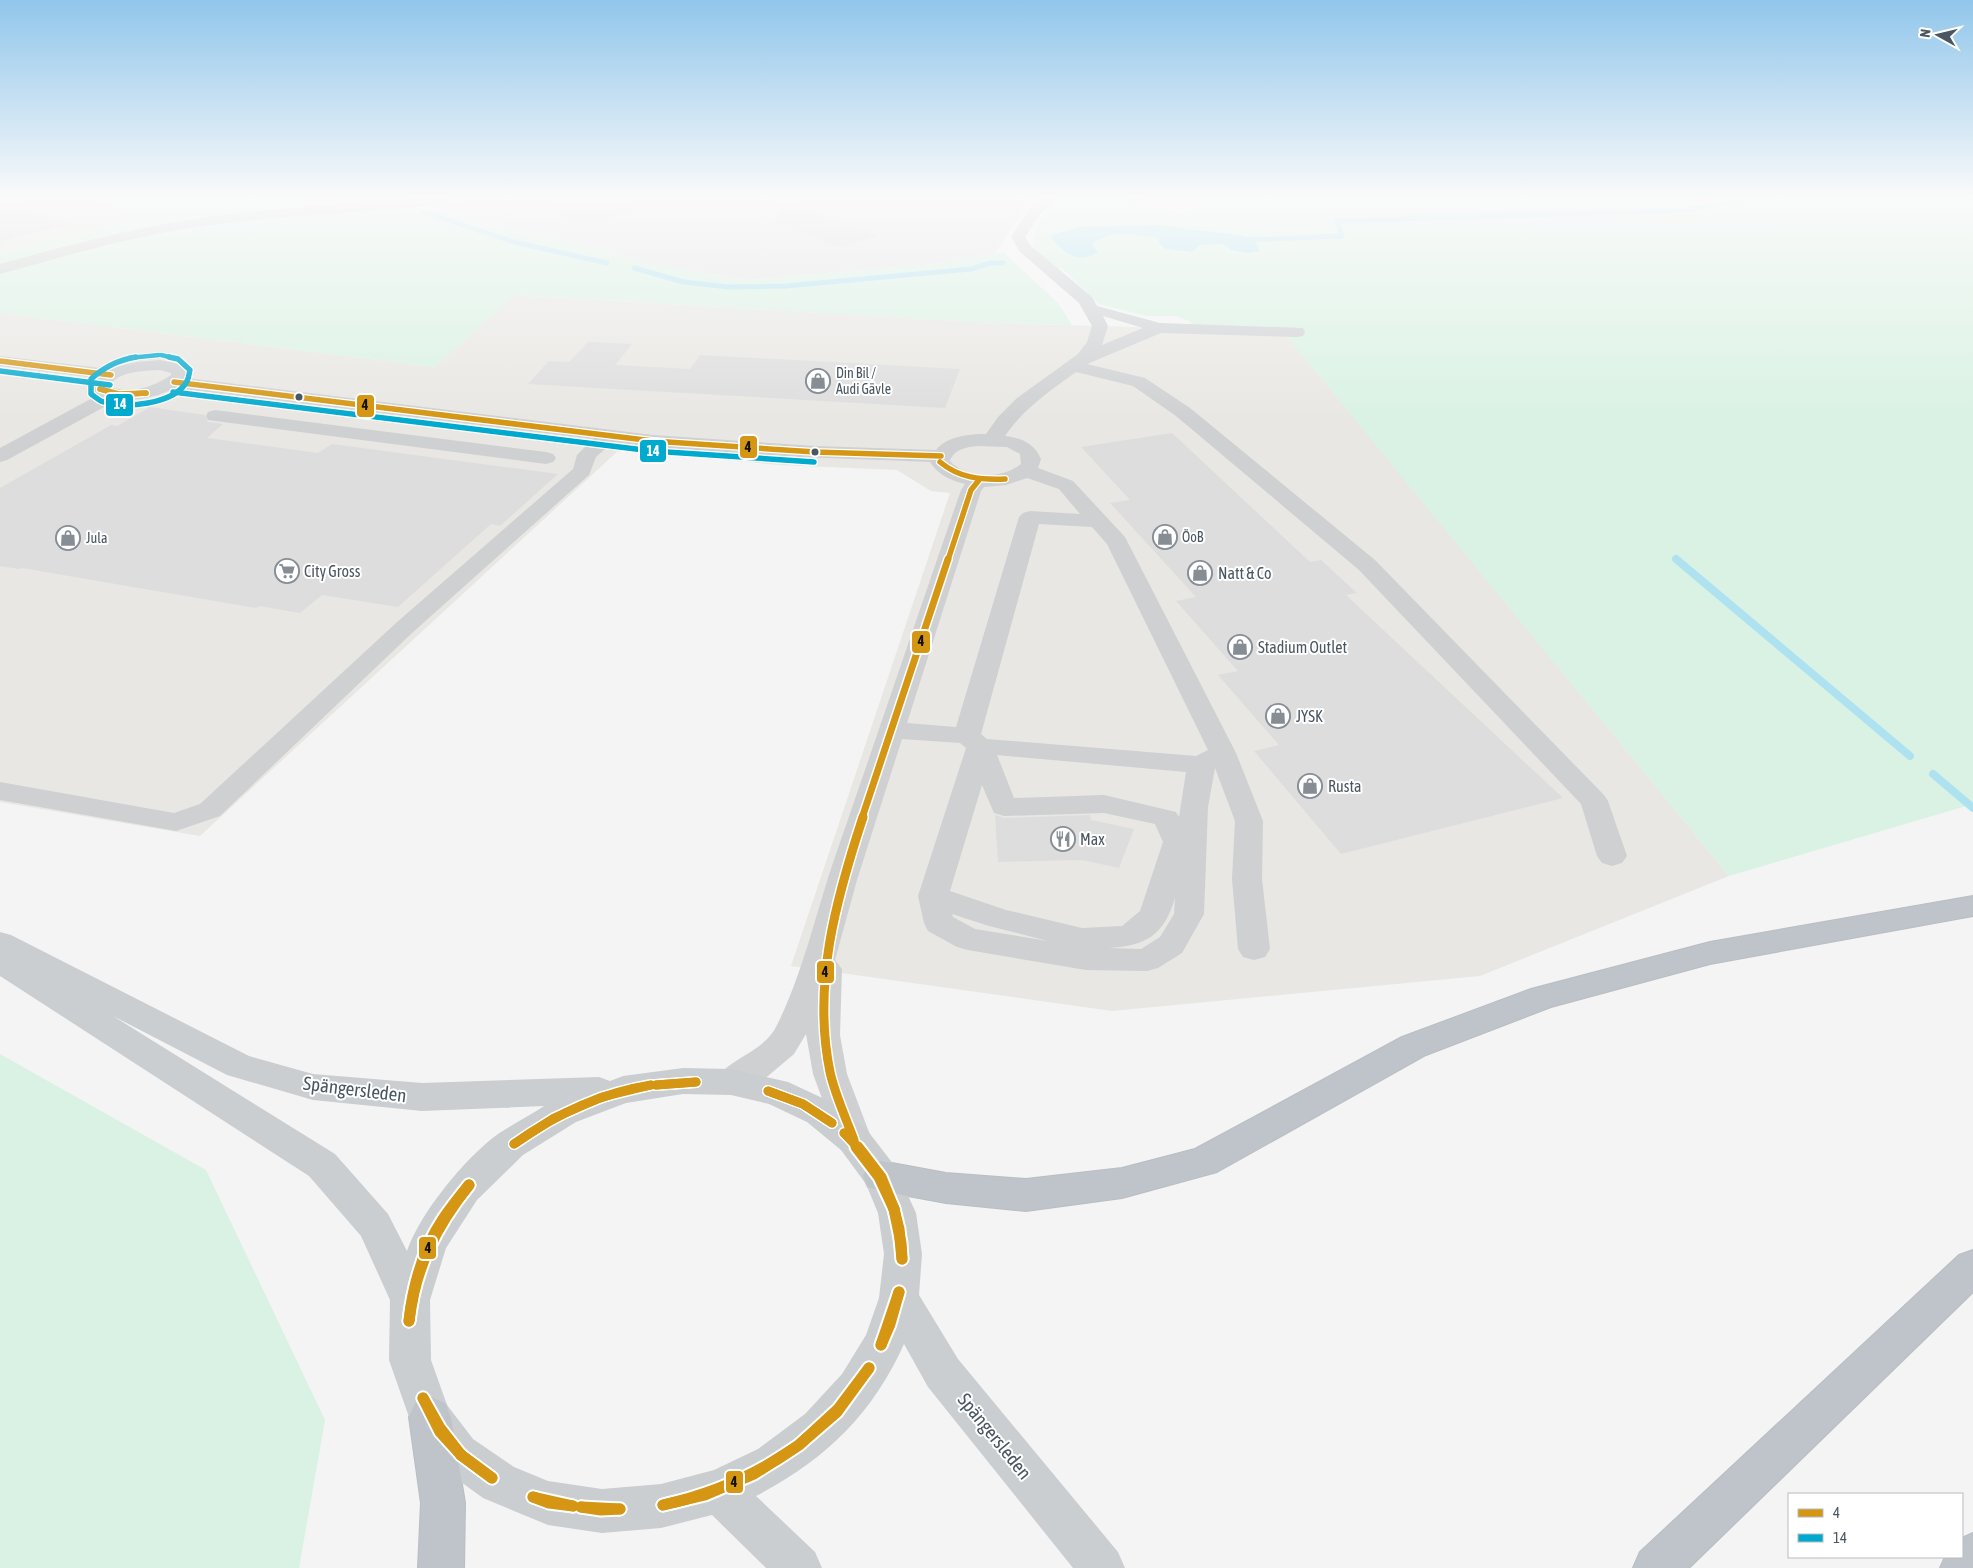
<svg xmlns="http://www.w3.org/2000/svg" width="1973" height="1568" viewBox="0 0 1973 1568" font-family="'Asap Condensed',sans-serif">
<style>
.commercial{fill:#e8e7e3}
.education{fill:#e6e5e6}
.green{fill:#d9f2e3;fill-rule:evenodd}
.water{fill:#aee2f0}
.lines{fill:none;stroke-linecap:round;stroke-linejoin:round}
.stream-far2{stroke:#aee2f0;stroke-width:5}
.stream-far1{stroke:#aee2f0;stroke-width:6}
.stream{stroke:#aee2f0;stroke-width:8}
.building{fill:#ddddde}
.highway-casing{stroke:#b9bec3;stroke-width:2}
.minor{fill:#ced0d2;fill-rule:evenodd}
.major{fill:#caced1;fill-rule:evenodd}
.highway{fill:#bec4c9;fill-rule:evenodd}
.bus-1-far3-casing{stroke:#fff;stroke-width:8}
.bus-1-far2-casing{stroke:#fff;stroke-width:10}
.bus-1-far1-casing{stroke:#fff;stroke-width:12}
.bus-1-casing{stroke:#fff;stroke-width:15}
.bus-2-far1-casing{stroke:#fff;stroke-width:6}
.bus-2-casing{stroke:#fff;stroke-width:8}
.bus-1-far3{stroke:#d49613;stroke-width:5.5}
.bus-1-far2{stroke:#d49613;stroke-width:7}
.bus-1-far1{stroke:#d49613;stroke-width:9}
.bus-1{stroke:#d49613;stroke-width:11}
.bus-2-far1{stroke:#00a9ce;stroke-width:4.5}
.bus-2{stroke:#00a9ce;stroke-width:5.5}
.bus-dot{fill:#4a5661;stroke:#fff;stroke-width:2}
.labels{text-anchor:middle;stroke-width:4;stroke-linejoin:round;paint-order:stroke}
.far-poi-label{font-size:14px;fill:#4a5661;stroke:#fff;text-anchor:start}
.poi-label{font-size:16px;fill:#4a5661;stroke:#fff;text-anchor:start}
.near-street-label{font-size:19px;fill:#4a5661;stroke:#fff}
.line-badge{stroke:#fff;stroke-width:2}
.badge-label{font-size:14px;text-anchor:middle;font-weight:bold;fill:#fff}
.pale-badge-label{font-size:14px;text-anchor:middle;font-weight:bold;fill:#111}
</style>
<rect width="100%" height="100%" fill="#f4f4f4"/>
<g class="commercial">
<polygon points="0,199 82,199 151,215 0,252"/>
<polygon points="514,295 992,323 1283,331 1729,876 1480,976 1112,1011 791,966 950,493 931,491 897,470 779,465 619,450 200,836 0,802 0,313 435,367"/>
</g>
<polygon class="education" points="468,199 1031,199 995,253 933,264 749,280 665,267 431,206"/>
<g class="green">
<polygon points="82,199 381,199 401,212 431,206 662,266 749,280 933,264 1003,252 1057,302 1072,325 992,323 515,295 435,367 0,313 0,252 149,215"/>
<path d="M1061 199H1109L1186 214 1207 199H1973V804L1729 876 1283 332 1198 329 1189 321 1176 316H1147L1099 304 1062 268 1055 269 1033 248C1034 223 1041 215 1061 199ZM1159 225 1260 251 1232 250 1223 244 1201 245 1192 252 1165 249 1159 243V238C1138 236 1108 228 1092 245L1098 252 1050 236Z"/>
<polygon points="0,1054 206,1170 325,1420 299,1568 0,1568"/>
</g>
<path class="water" d="M1159 225 1243 236 1255 241 1260 251 1247 253 1232 250 1223 244 1201 245 1192 252 1165 249 1159 243V238C1138 236 1107 228 1092 245L1098 252C1077 265 1063 253 1050 236L1079 227Z"/>
<g class="lines">
<g class="stream-far2">
<polyline points="423,212 514,242 607,263"/>
<polyline points="1245,240 1342,236 1337,221 1688,210 1748,199"/>
<polyline points="634,268 684,282 728,287 786,286 971,269 991,263 1003,263"/>
</g>
<polyline class="stream-far1" points="1676,559 1678,560"/>
<g class="stream">
<polyline points="1676,559 1910,756"/>
<polyline points="1933,774 1973,808"/>
</g>
</g>
<g class="building">
<polygon points="540,199 635,199 636,212 573,223"/>
<polygon points="0,200 68,224 0,242"/>
<polygon points="782,202 878,236 841,247 775,223"/>
<polygon points="588,342 632,344 615,365 690,369 700,355 960,369 945,408 528,384 549,361 569,362"/>
<polygon points="150,407 205,415 208,422 223,424 207,438 318,453 332,444 558,474 500,526 491,524 398,607 322,595 300,613 259,606 256,608 22,568 19,569 0,566 0,488 111,425 117,426"/>
<polygon points="1172,433 1310,562 1321,560 1357,593 1346,595 1563,798 1341,854 1254,751 1279,745 1218,675 1238,671 1176,601 1196,597 1110,503 1130,500 1081,447"/>
<polygon points="995,815 1004,818 1090,815 1091,820 1134,829 1119,868 1082,860 998,862"/>
</g>
<g class="lines">
<defs>
<g id="highway">
<polygon points="1973,896 1973,916 1710,964 1551,1007 1426,1055 1217,1172 1122,1198 1026,1211 946,1203 881,1191 868,1187 863,1176 868,1165 881,1161 946,1173 1026,1179 1122,1168 1195,1149 1402,1037 1531,989 1710,942"/>
<polygon points="1973,1250 1973,1292 1689,1568 1633,1568 1640,1552 1959,1255"/>
<polygon points="430,1397 445,1403 451,1417 465,1503 464,1568 418,1568 421,1503 409,1417 415,1403"/>
<polygon points="1973,1533 1973,1568 1940,1568 1945,1557 1962,1557 1962,1538"/>
</g>
</defs>
<use href="#highway" class="highway-casing"/>
<g class="minor">
<path d="M408 199H450C443 208 361 211 346 213 279 217 212 222 147 236 97 246 49 261 0 274V264C68 245 137 227 207 217 274 207 341 206 408 199Z"/>
<path d="M1043 199H1059L1041 213 1025 237 1031 246 1092 297 1097 306 1160 323 1303 328 1305 332 1303 336 1297 337 1161 333 1087 364 1145 378 1190 408 1375 560 1604 795 1608 801 1627 856 1622 863 1612 866 1602 863 1597 856 1581 804 1359 570 1176 416 1133 386 1076 372C1050 391 1023 409 1005 436 1021 438 1034 443 1041 459L1038 468 1073 481 1125 537 1236 753 1263 821 1262 879 1270 949 1265 957 1254 960 1243 957 1238 949 1232 879 1235 821 1215 768 1208 807 1204 914 1182 953 1158 968 1147 971 1086 970 968 950 957 947 928 931 924 923 918 896 966 748 960 743 902 739 857 880 835 960 842 969 840 1035 847 1074 872 1140 867 1150 854 1154 841 1150 813 1074 806 1034 794 1054 768 1076 743 1091 731 1095 719 1091 714 1082C727 1058 764 1053 777 1025 804 971 816 911 836 854 878 733 919 611 961 490L965 484C950 480 938 475 930 462 824 458 718 455 613 442L596 457 589 475 412 633 220 816 176 831 0 800V782L174 813 200 804 396 623 573 469 577 455 593 439 176 388 158 395 141 399 117 400 7 460 0 462V448L98 395 91 389V384L96 378 0 366V356L109 369 136 362 160 360 183 365 189 373 187 378 653 435 815 446 936 450C947 436 970 434 986 434L998 417 1017 398 1078 354 1087 342 1092 326 1079 303 1020 252 1011 237 1031 207ZM1103 316 1143 328 1102 345 1108 326ZM160 370 171 373V375C154 387 129 395 109 386 119 371 143 371 160 370ZM978 446 1007 447 1020 454 1021 464C1002 479 967 480 950 461 954 449 967 447 978 446ZM1027 478 1059 489 1080 514 1030 511 1023 513 1019 517 956 727 907 723 981 491 984 487 1006 485ZM1039 524 1092 527 1107 544 1208 750 1196 756 987 739 981 734ZM997 755 1186 772 1179 817 1176 812 1104 795 1014 798ZM982 785 994 813 1004 816 1104 813 1155 824 1163 842 1140 911 1122 926 1082 928 1006 910 950 891ZM1175 898 1174 914 1160 937 1141 949 1109 948C1146 946 1164 935 1175 898ZM952 914 989 926 1048 941 975 929 953 917Z"/>
<path d="M1129 199H1143C1139 204 1136 204 1130 203Z"/>
<polygon points="215,410 546,452 553,454 556,458 553,462 546,464 208,420 206,416 208,412"/>
</g>
<path class="major" d="M0 932 11 935 249 1056 313 1074 422 1083 599 1077 610 1081 623 1076 683 1068 731 1069 788 1082 831 1102 867 1130 894 1165 916 1213 922 1254 919 1295 958 1359 1118 1552 1125 1568H1073L928 1387 904 1344C872 1415 825 1460 756 1496L815 1552 822 1568H766L712 1515 661 1528 602 1533 548 1525 483 1498 443 1469 415 1431 409 1417 389 1360 390 1300 361 1236 309 1176 0 976ZM113 1016 227 1075 313 1100 422 1111 544 1106C529 1116 513 1124 498 1134 465 1158 420 1213 407 1251L388 1214 335 1154ZM683 1094 731 1095 769 1104 807 1122 841 1150 866 1184 878 1213 884 1254 879 1298 866 1335 842 1374 805 1414 758 1449 714 1470 661 1484 602 1489 548 1481 514 1467 473 1439 447 1405 431 1360 430 1300 446 1248 477 1200 523 1155 576 1122 626 1103Z"/>
<use href="#highway" class="highway"/>
<defs>
<g id="bus-1-far3">
<polyline points="0,361 111,375"/>
<polyline points="174,382 653,441 815,452 941,456"/>
<polyline points="100,389 119,394 146,393"/>
<polyline points="100,389 119,395 146,393"/>
<path d="M940 462C959 478 981 480 1005 479"/>
<polyline points="948,560 971,490 979,480"/>
</g>
<polyline id="bus-1-far2" points="862,818 948,559"/>
<g id="bus-1-far1">
<polyline points="656,1085 696,1082"/>
<polyline points="656,1085 696,1082"/>
<polyline points="768,1091 803,1104 832,1123"/>
<polyline points="768,1091 803,1104 832,1123"/>
<polyline points="844,1133 859,1148"/>
<polyline points="844,1133 858,1148"/>
<path d="M854 1140C846 1118 835 1095 830 1072 812 985 836 899 863 817"/>
<path d="M514 1144C556 1114 600 1093 651 1085"/>
<polyline points="514,1144 554,1118 602,1097 651,1085"/>
</g>
<g id="bus-1">
<polyline points="856,1147 879,1177 894,1209"/>
<polyline points="858,1147 881,1177 894,1209"/>
<polyline points="894,1209 899,1229 902,1259"/>
<polyline points="894,1209 901,1243 902,1259"/>
<path d="M409 1321C415 1268 436 1226 469 1185"/>
<path d="M409 1321C413 1286 423 1249 443 1219 451 1207 460 1196 469 1185"/>
<polyline points="881,1345 899,1292"/>
<polyline points="881,1345 890,1324 899,1292"/>
<polyline points="423,1398 440,1428 461,1455"/>
<polyline points="423,1398 440,1432 461,1455"/>
<polyline points="800,1444 838,1409 869,1368"/>
<polyline points="800,1444 837,1412 869,1368"/>
<polyline points="461,1455 492,1478"/>
<polyline points="461,1455 492,1478"/>
<polyline points="533,1497 573,1506"/>
<polyline points="533,1497 549,1503 573,1506"/>
<polyline points="663,1505 705,1495 754,1474 799,1445"/>
<path d="M663 1505C713 1494 757 1475 799 1445"/>
<polyline points="581,1507 620,1509"/>
<polyline points="581,1507 601,1510 620,1509"/>
</g>
<g id="bus-2-far1">
<polyline points="161,355 174,358"/>
<polyline points="129,358 159,355"/>
</g>
<g id="bus-2">
<path d="M136 357C118 360 104 367 91 379V394C94 396 97 399 101 401 122 410 176 404 187 381 189 378 189 373 190 370L178 359 169 357"/>
<polyline points="0,371 110,385"/>
<polyline points="173,392 652,451 814,462"/>
</g>
</defs>
<use href="#bus-1-far3" class="bus-1-far3-casing"/>
<use href="#bus-1-far2" class="bus-1-far2-casing"/>
<use href="#bus-1-far1" class="bus-1-far1-casing"/>
<use href="#bus-1" class="bus-1-casing"/>
<use href="#bus-2-far1" class="bus-2-far1-casing"/>
<use href="#bus-2" class="bus-2-casing"/>
<use href="#bus-1-far3" class="bus-1-far3"/>
<use href="#bus-1-far2" class="bus-1-far2"/>
<use href="#bus-1-far1" class="bus-1-far1"/>
<use href="#bus-1" class="bus-1"/>
<use href="#bus-2-far1" class="bus-2-far1"/>
<use href="#bus-2" class="bus-2"/>
</g>
<linearGradient id="sky" x2="0" y2="1"><stop stop-color="#91c6eb"/><stop offset="0.47" stop-color="#fafafa"/><stop offset="1" stop-color="#fafafa" stop-opacity="0"/></linearGradient>
<rect width="1973" height="419" fill="url(#sky)"/>
<defs>
<symbol id="shop-ring" viewBox="-11 -11 22 22"><circle r="9.5" fill="#fff" stroke="#868d94" stroke-width="1.5"/><path d="M-5-2.5h2.3a2.7 3.5 0 0 1 5.4 0H5L5.5 6h-11ZM-1.5-2.5h3a1.5 2.3 0 0 0-3 0Z" fill="#868d94"/></symbol>
<symbol id="supermarket-ring" viewBox="-11 -11 22 22"><circle r="9.5" fill="#fff" stroke="#868d94" stroke-width="1.5"/><path d="M-6-5.5h2.5l.6 2H6L4.5 2H-2.5L-4.4-4H-6ZM-1.5 3.2a1.3 1.3 0 1 0 .1 0ZM3 3.2a1.3 1.3 0 1 0 .1 0Z" fill="#868d94"/></symbol>
<symbol id="restaurant-ring" viewBox="-11 -11 22 22"><circle r="9.5" fill="#fff" stroke="#868d94" stroke-width="1.5"/><path d="M-5-6h1v4h1v-4h1v4h1v-4h1v5L-1.5 .5V6h-2V.5L-5-1ZM5-6V6H3V1.5H1.5Q1.5-4 5-6Z" fill="#868d94"/></symbol>
</defs>
<g fill-rule="evenodd">
<use href="#shop-ring" x="804" y="367" width="28" height="28"/>
<use href="#shop-ring" x="1151" y="523" width="28" height="28"/>
<use href="#shop-ring" x="54" y="524" width="28" height="28"/>
<use href="#supermarket-ring" x="273" y="557" width="28" height="28"/>
<use href="#shop-ring" x="1186" y="559" width="28" height="28"/>
<use href="#shop-ring" x="1226" y="633" width="28" height="28"/>
<use href="#shop-ring" x="1264" y="702" width="28" height="28"/>
<use href="#shop-ring" x="1296" y="772" width="28" height="28"/>
<use href="#restaurant-ring" x="1049" y="825" width="28" height="28"/>
</g>
<g class="bus-dot">
<circle cx="299" cy="397" r="4.5"/>
<circle cx="815" cy="452" r="4.5"/>
</g>
<g class="labels">
<g class="far-poi-label">
<text x="836" y="378">Din Bil /<tspan x="836" dy="16">Audi Gävle</tspan></text>
<text x="1182" y="542">ÖoB</text>
<text x="86" y="543">Jula</text>
</g>
<g class="poi-label">
<text x="304" y="577">City Gross</text>
<text x="1218" y="579">Natt &amp; Co</text>
<text x="1258" y="653">Stadium Outlet</text>
<text x="1296" y="722">JYSK</text>
<text x="1328" y="792">Rusta</text>
<text x="1080" y="845">Max</text>
</g>
<g class="near-street-label">
<text transform="translate(355 1089) rotate(7)" y="7">Spängersleden</text>
<text transform="translate(995 1436) rotate(51)" y="7">Spängersleden</text>
</g>
</g>
<g class="line-badge">
<rect x="105" y="393" width="29" height="24" rx="5" fill="#00a9ce"/>
<rect x="356" y="394" width="19" height="24" rx="5" fill="#d49613"/>
<rect x="739" y="435" width="19" height="24" rx="5" fill="#d49613"/>
<rect x="639" y="439" width="28" height="24" rx="5" fill="#00a9ce"/>
<rect x="911" y="630" width="20" height="24" rx="5" fill="#d49613"/>
<rect x="816" y="960" width="19" height="24" rx="5" fill="#d49613"/>
<rect x="418" y="1236" width="19" height="24" rx="5" fill="#d49613"/>
<rect x="725" y="1470" width="19" height="24" rx="5" fill="#d49613"/>
</g>
<g class="badge-label">
<text x="120" y="409">14</text>
<text x="653" y="456">14</text>
</g>
<g class="pale-badge-label">
<text x="365" y="410">4</text>
<text x="748" y="452">4</text>
<text x="921" y="646">4</text>
<text x="825" y="977">4</text>
<text x="428" y="1253">4</text>
<text x="734" y="1487">4</text>
</g>
<rect x="1788" y="1493" width="175" height="65" fill="#ffffff" stroke="#b7bbc0"/>
<rect x="1798" y="1509" width="25" height="8" fill="#d49613" stroke="#b7bbc0"/>
<text x="1833" y="1518" font-size="15" fill="#4a5661">4</text>
<rect x="1798" y="1534" width="25" height="8" fill="#00a9ce" stroke="#b7bbc0"/>
<text x="1833" y="1543" font-size="15" fill="#4a5661">14</text>
<g transform="translate(1938 35) rotate(278)" stroke="#ffffff" stroke-width="4" paint-order="stroke">
<path d="M0-4L9 19L0 12L-9 19Z" fill="#4a5661"/>
<text y="-8" font-size="14" font-weight="bold" text-anchor="middle" fill="#4a5661">N</text>
</g>
</svg>
